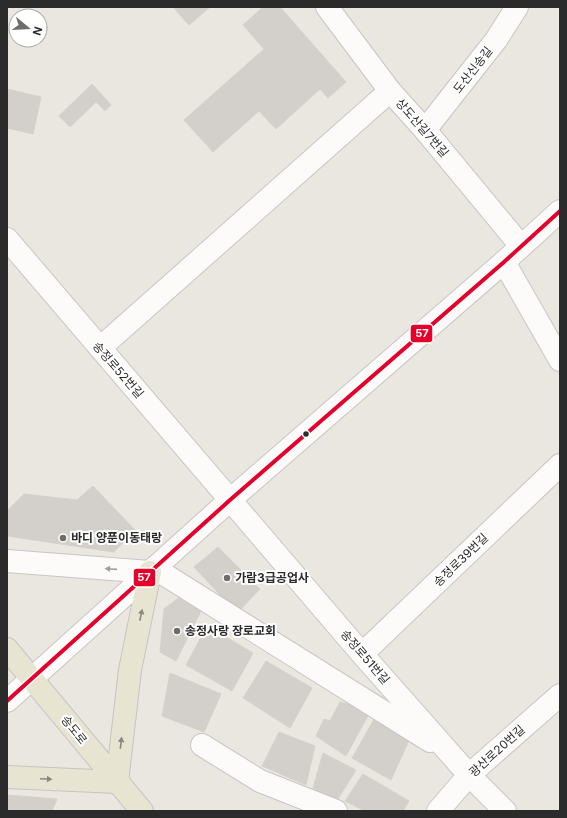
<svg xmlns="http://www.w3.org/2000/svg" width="567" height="818" viewBox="0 0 567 818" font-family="Inter,'Noto Sans KR',sans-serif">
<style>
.building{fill:#d3d0cb;stroke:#d5d2cc}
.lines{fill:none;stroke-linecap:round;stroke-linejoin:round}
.minor-casing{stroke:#c7c6c6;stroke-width:24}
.major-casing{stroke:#c5c4c1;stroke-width:24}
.minor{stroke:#fcfbfa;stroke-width:22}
.major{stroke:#e8e4d2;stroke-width:22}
.bus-1-casing{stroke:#fff;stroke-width:7}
.bus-1{stroke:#e4002b;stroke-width:4}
.oneway{fill:#9e9d9d}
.oneway2{fill:#8a887e}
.bus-dot{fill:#2b2b2b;stroke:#fff;stroke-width:1.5}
.poi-dot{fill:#6e6d6a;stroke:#fff;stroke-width:1.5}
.labels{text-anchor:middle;stroke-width:4;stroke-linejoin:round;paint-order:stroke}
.street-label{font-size:12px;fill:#2b2b2b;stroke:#fff}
.poi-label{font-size:12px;font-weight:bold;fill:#2b2b2b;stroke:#fff;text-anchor:start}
.line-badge{stroke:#fff;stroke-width:1.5}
.badge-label{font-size:11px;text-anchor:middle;font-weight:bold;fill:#fff}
</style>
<rect width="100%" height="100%" fill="#eae7e0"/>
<g class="building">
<polygon points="173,7 210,7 189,25"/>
<polygon points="263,7 280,7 346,82 328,98 320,89 276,129 259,111 213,152 184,120 264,49 243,25"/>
<polygon points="92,84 111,105 105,111 96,102 70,127 59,116"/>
<polygon points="7,89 41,97 33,134 7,128"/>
<polygon points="93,486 135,530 114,552 7,536 7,511 24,494 77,500"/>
<polygon points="218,547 260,589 237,613 194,567"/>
<polygon points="181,596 202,609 176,661 160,652 164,609"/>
<polygon points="207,626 253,653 232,691 186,665"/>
<polygon points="266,661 312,688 290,728 243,698"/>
<polygon points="170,673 221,694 204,732 162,716"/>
<polygon points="350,699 371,710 346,756 316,736 324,719 330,721 340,702 347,704"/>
<polygon points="376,716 411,736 391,780 352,758"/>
<polygon points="279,732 315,746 306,785 262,766"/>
<polygon points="323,753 356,770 336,802 313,788"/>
<polygon points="363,774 409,801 403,811 365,811 345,801"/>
<polygon points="7,795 57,799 52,811 7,811"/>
</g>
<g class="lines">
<defs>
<g id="minor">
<polyline points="327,7 390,91 425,130 521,246"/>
<polyline points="425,130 496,40 517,7"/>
<polyline points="7,239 362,654 469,775 505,811"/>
<polyline points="504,262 560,360"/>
<polyline points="100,348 390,91"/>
<polyline points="7,561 150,572"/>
<polyline points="154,568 430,741"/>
<polyline points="362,654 560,465"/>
<polyline points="7,701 230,500 504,262 560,211"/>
<polyline points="202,745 260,781 336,811"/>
<polyline points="438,811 469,775 560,695"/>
</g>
<g id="major">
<polyline points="7,649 142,811"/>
<polyline points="7,777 117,782 130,670 150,572"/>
</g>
</defs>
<use href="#minor" class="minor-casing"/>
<use href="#major" class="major-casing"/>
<use href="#minor" class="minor"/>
<use href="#major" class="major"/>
<defs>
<polyline id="bus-1" points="7,701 230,500 504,262 560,211"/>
</defs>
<use href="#bus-1" class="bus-1-casing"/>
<use href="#bus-1" class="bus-1"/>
</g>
<defs><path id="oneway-solid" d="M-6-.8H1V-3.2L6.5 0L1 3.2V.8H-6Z"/></defs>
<use class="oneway" href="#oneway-solid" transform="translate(111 569) rotate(-176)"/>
<g class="oneway2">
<use href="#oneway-solid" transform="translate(141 615) rotate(-78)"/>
<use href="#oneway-solid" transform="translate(121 743) rotate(-83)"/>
<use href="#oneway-solid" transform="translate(46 779) rotate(2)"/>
</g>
<circle class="bus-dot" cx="306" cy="434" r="3.5"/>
<g class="poi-dot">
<circle cx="63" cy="538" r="4"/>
<circle cx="227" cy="578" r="4"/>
<circle cx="177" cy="631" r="4"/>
</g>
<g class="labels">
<g class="street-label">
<text transform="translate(473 70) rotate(-52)" y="4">도산신송길</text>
<text transform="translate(422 128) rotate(49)" y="4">상도산길7번길</text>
<text transform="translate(118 370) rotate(49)" y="4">송정로52번길</text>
<text transform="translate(461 560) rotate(-44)" y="4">송정로39번길</text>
<text transform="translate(365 657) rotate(49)" y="4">송정로51번길</text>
<text transform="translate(74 730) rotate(51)" y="4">송도로</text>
<text transform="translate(497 751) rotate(-42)" y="4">광산로20번길</text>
</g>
<g class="poi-label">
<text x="71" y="542">바디 양푼이동태랑</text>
<text x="235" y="582">가람3급공업사</text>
<text x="185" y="635">송정사랑 장로교회</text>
</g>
</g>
<g class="line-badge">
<rect x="410" y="324" width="23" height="19" rx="4" fill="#e4002b"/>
<rect x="133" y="568" width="23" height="19" rx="4" fill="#e4002b"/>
</g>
<g class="badge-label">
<text x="422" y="337">57</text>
<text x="144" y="581">57</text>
</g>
<rect width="567" height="818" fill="none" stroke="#2b2b2b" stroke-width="16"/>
<g transform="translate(28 28) rotate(108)"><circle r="19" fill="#ffffff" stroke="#aaaaaa"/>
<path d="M0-3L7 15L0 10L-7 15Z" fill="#6e6d6a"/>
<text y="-6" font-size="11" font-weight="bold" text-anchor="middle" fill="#2b2b2b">N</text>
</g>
</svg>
